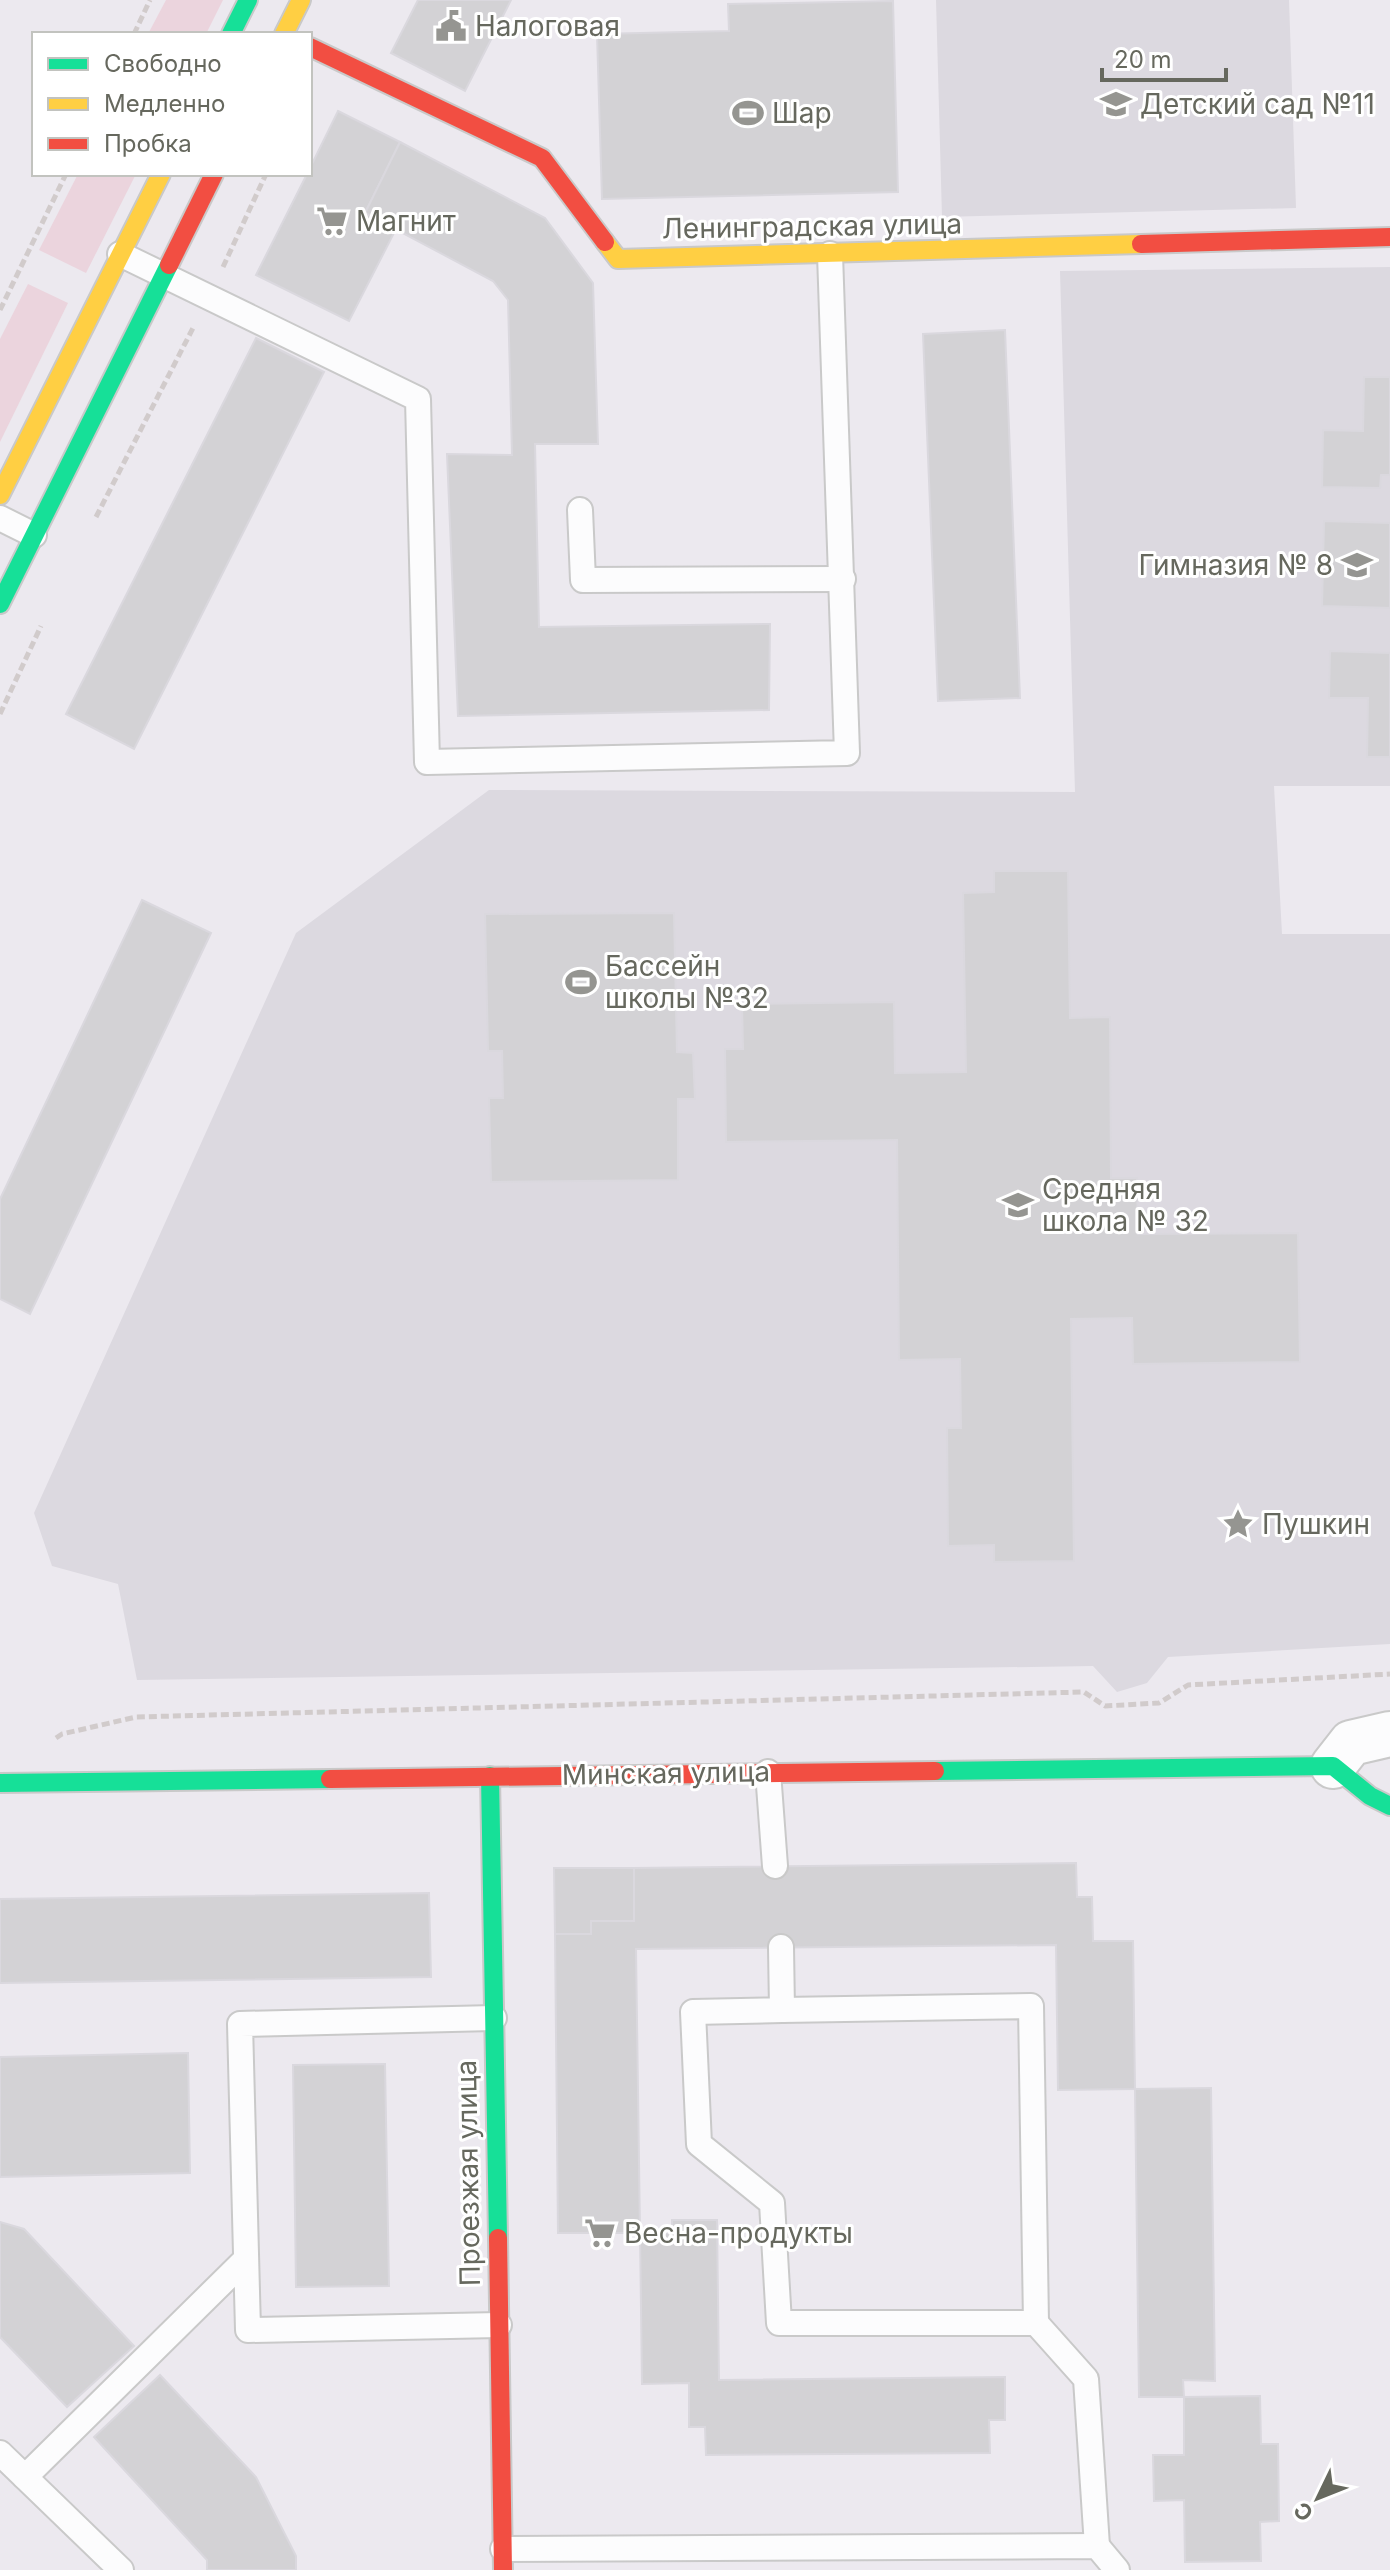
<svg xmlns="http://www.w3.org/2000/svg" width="1390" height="2570" viewBox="0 0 1390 2570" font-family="Inter,sans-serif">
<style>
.education{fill:#dcd9e0}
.green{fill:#ebd4dd}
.building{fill:#d3d2d5;stroke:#dad8de;stroke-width:2}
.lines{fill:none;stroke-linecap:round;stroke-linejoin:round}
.lane-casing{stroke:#c9c9c9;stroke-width:28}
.street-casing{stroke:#c9c9c9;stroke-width:48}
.fast-casing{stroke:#c9c9c9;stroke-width:22}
.slow-casing{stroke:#c9c9c9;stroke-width:22}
.jam-casing{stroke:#c9c9c9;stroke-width:22}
.path{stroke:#d1cbcb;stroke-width:5;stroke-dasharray:8 4;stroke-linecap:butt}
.lane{stroke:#fcfcfd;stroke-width:24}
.street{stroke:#fcfcfd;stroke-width:44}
.fast{stroke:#16e098;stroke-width:18}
.slow{stroke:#ffcf43;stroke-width:18}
.jam{stroke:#f24e42;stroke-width:18}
.labels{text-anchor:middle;stroke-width:6;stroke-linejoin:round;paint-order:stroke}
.poi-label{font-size:28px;fill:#66685e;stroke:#fff;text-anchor:start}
.street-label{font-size:28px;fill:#66685e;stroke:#fff}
</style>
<rect width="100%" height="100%" fill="#ece9ef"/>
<g class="education">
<polygon points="936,0 1289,0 1296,208 942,217"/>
<polygon points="1390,267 1390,786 1274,786 1282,934 1390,934 1390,1644 1168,1657 1147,1683 1117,1692 1093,1666 137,1680 118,1584 52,1566 34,1513 296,933 489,790 1075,792 1060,271"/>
</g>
<g class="green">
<polygon points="166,0 223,0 206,34 148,34"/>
<polygon points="78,174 136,174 86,273 39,250"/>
<polygon points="28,284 68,303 0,442 0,339"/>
</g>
<g class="building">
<polygon points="418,0 511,0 465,91 391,53"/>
<polygon points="893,1 898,192 602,199 597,34 729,31 728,4"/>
<polygon points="338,111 400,142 365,213 396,229 349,321 256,275 307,174 310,174 310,168"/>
<polygon points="400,142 545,218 593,283 598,444 535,444 539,627 770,624 769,710 458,716 447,454 512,455 508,300 493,281 365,213"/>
<polygon points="1005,330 1020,698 938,701 923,334"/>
<polygon points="256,338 324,372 134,749 66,714"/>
<polygon points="1364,377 1390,377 1390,475 1381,475 1380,488 1322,487 1323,430 1363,431"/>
<polygon points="1324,521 1390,523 1390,608 1322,606"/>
<polygon points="1330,651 1390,653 1390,757 1367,757 1368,698 1329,698"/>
<polygon points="994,871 1068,871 1070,1018 1110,1017 1111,1178 1137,1178 1138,1234 1298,1233 1300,1362 1133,1364 1132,1318 1071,1319 1074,1561 994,1562 994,1545 948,1546 947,1428 961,1428 960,1359 899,1360 897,1140 726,1142 725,1049 743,1049 742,1004 894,1002 895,1073 966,1072 963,893 994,892"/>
<polygon points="142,900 211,933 30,1314 0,1299 0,1199"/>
<polygon points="674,913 677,1052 693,1053 695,1099 678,1099 678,1180 491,1182 489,1098 503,1098 502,1051 488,1051 485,914"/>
<polygon points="1076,1863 1077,1897 1092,1897 1093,1941 1133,1941 1135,2089 1058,2090 1056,1945 636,1949 640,2233 558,2233 555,1934 591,1934 591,1921 634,1921 634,1868"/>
<polygon points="554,1868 634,1868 634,1921 591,1921 591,1934 555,1934"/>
<polygon points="429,1893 431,1977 0,1983 0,1899"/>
<polygon points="188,2053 190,2173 0,2177 0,2057"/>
<polygon points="385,2064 389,2286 296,2287 293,2065"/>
<polygon points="1211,2088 1215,2381 1183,2380 1184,2397 1139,2397 1135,2089"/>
<polygon points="672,2220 717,2220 719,2380 1005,2377 1005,2420 989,2420 990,2453 706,2455 705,2427 689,2427 689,2383 642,2384 640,2233 672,2233"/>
<polygon points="0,2222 24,2229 134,2346 67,2407 0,2337"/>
<polygon points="160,2375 256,2477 296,2556 296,2570 207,2570 207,2560 94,2437"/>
<polygon points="1260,2396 1261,2444 1278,2444 1279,2521 1260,2522 1261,2561 1185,2562 1184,2500 1154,2501 1153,2455 1184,2455 1184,2397"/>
</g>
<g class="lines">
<defs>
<g id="lane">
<polyline points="120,254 418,399 427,762 847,753 830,254"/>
<polyline points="580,510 583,580 843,579"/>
<polyline points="0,518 34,535"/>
<polyline points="768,1772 775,1866"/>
<polyline points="781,1947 782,2010 693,2012 699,2144 772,2203 779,2323 1036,2323 1086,2379 1097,2546"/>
<polyline points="782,2010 1031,2006 1036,2323"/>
<polyline points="494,2018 240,2024 248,2330 499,2325"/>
<polyline points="0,2453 121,2570"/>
<polyline points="25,2477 246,2259"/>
<polyline points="503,2549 1097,2546 1117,2570"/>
</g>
<polyline id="street" points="1333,1766 1351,1743 1390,1734"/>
<g id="fast">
<polyline points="231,34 248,0"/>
<polyline points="0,604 169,265"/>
<polyline points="935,1771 1333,1766 1370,1796 1390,1806"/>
<polyline points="490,1776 498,2238"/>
<polyline points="0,1783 330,1779"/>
</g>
<g id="slow">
<polyline points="284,34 301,0"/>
<polyline points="605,242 618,259 1141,244"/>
<polyline points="0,495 161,174"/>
</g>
<g id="jam">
<polyline points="310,47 542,158 605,242"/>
<polyline points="1141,244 1390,237"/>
<polyline points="169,265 214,174"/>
<polyline points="330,1779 935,1771"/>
<polyline points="498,2238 503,2570"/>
</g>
</defs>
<use href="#lane" class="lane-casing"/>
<use href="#street" class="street-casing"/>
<use href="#fast" class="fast-casing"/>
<use href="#slow" class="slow-casing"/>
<use href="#jam" class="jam-casing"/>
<g class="path">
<polyline points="134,34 150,0"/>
<polyline points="223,267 266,174"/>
<polyline points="0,310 66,174"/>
<polyline points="96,517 194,326"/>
<polyline points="0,714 41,626"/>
<polyline points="56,1738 62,1734 136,1717 1084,1692 1105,1706 1159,1703 1188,1685 1390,1674"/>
</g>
<use href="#lane" class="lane"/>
<use href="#street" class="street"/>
<use href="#fast" class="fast"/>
<use href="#slow" class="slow"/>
<use href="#jam" class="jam"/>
</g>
<defs>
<symbol id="civic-bare" viewBox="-9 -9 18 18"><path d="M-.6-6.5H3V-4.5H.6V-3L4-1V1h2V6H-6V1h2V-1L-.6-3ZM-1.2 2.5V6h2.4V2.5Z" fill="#959591" stroke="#fff" stroke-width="2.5" paint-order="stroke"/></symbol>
<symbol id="school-bare" viewBox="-9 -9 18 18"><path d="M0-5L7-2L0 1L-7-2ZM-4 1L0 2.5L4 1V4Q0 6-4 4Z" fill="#959591" stroke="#fff" stroke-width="2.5" paint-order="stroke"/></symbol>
<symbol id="stadium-bare" viewBox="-9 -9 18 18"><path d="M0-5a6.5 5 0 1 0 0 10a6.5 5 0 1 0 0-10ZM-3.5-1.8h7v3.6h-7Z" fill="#959591" stroke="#fff" stroke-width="2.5" paint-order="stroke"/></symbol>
<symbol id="supermarket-bare" viewBox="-9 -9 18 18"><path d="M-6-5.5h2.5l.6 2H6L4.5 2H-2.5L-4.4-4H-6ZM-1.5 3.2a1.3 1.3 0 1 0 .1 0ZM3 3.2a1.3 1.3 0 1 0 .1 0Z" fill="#959591" stroke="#fff" stroke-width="2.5" paint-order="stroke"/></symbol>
<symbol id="sight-bare" viewBox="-9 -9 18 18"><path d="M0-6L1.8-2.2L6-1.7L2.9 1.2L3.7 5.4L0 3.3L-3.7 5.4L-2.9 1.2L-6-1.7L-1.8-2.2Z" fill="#959591" stroke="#fff" stroke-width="2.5" paint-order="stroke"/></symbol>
</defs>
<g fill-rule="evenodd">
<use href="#civic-bare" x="429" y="4" width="44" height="44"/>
<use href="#school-bare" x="1094" y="82" width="44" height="44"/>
<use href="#stadium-bare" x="726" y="91" width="44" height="44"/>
<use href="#supermarket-bare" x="310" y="199" width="44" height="44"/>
<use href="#school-bare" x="1335" y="543" width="44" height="44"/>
<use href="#stadium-bare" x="559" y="960" width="44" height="44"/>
<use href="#school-bare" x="996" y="1183" width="44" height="44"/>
<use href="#sight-bare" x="1216" y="1502" width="44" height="44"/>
<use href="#supermarket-bare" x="578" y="2211" width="44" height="44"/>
</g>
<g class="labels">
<g class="poi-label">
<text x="475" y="36">Налоговая</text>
<text x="1140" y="114">Детский сад №11</text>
<text x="772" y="123">Шар</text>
<text x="356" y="231">Магнит</text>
<text x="1333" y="575" text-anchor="end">Гимназия № 8</text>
<text x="605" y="976">Бассейн<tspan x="605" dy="32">школы №32</tspan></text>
<text x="1042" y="1199">Средняя<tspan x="1042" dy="32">школа № 32</tspan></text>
<text x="1262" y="1534">Пушкин</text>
<text x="624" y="2243">Весна-продукты</text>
</g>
<g class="street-label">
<text transform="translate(812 226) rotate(-1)" y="10">Ленинградская улица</text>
<text transform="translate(666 1773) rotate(-1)" y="10">Минская улица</text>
<text transform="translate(468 2173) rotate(-91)" y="10">Проезжая улица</text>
</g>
</g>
<rect x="32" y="32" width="280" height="144" fill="#ffffff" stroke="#c2c3bf" stroke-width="2"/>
<rect x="48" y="58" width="40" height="12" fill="#16e098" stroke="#c2c3bf" stroke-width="2"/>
<text x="104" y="72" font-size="24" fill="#66685e">Свободно</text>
<rect x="48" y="98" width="40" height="12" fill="#ffcf43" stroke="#c2c3bf" stroke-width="2"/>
<text x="104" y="112" font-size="24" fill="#66685e">Медленно</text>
<rect x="48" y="138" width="40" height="12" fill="#f24e42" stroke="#c2c3bf" stroke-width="2"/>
<text x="104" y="152" font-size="24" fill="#66685e">Пробка</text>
<g transform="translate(1318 2498) rotate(227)" stroke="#ffffff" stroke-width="6" paint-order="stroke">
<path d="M0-6L14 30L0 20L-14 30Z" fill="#66685e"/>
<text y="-12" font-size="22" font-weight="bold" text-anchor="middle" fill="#66685e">С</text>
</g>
<path d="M1102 68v12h124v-12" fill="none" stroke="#66685e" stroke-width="4"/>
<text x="1114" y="68" font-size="24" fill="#66685e" stroke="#ffffff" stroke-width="6" paint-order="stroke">20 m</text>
</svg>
